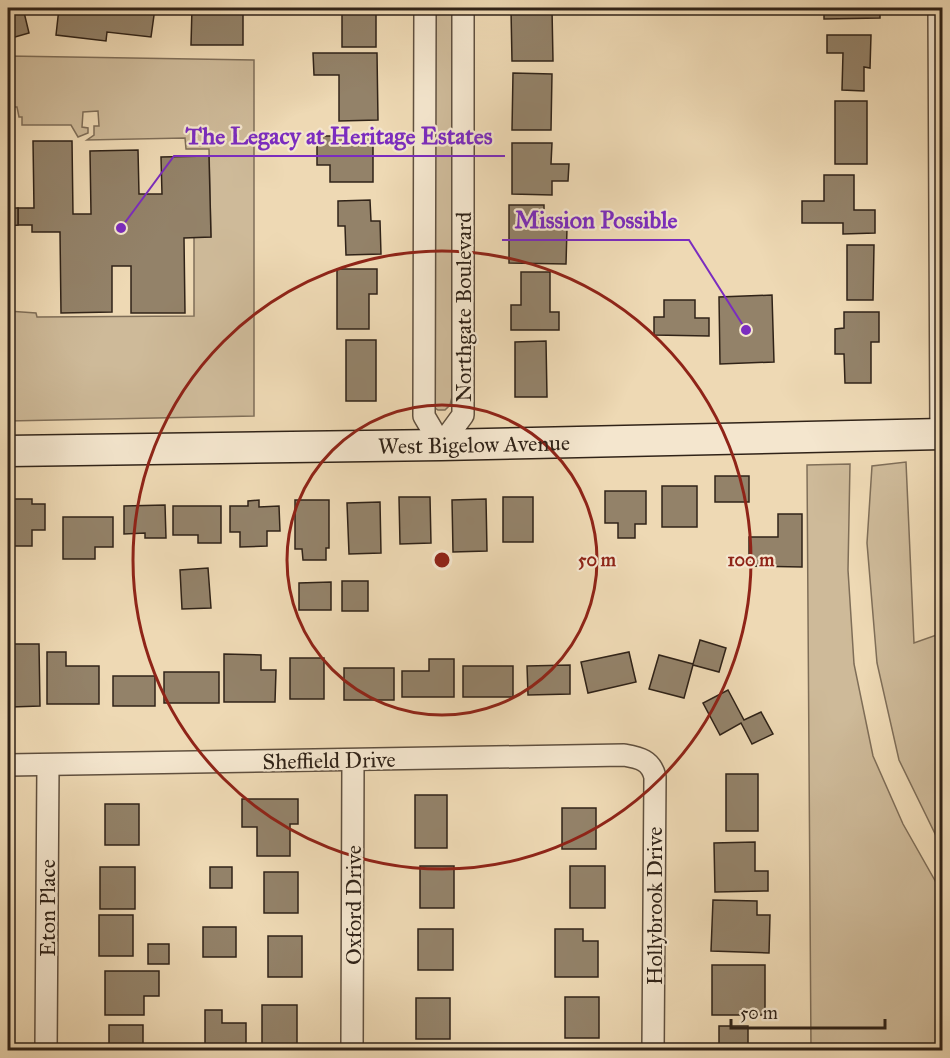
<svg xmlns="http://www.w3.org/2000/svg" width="950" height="1058" viewBox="0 0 950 1058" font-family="'IM FELL Great Primer',serif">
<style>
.green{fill:#ceba99;stroke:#7f6e58;stroke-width:1.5}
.building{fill:#938269;stroke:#302318;stroke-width:1.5}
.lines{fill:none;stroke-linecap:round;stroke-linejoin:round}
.street-casing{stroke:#60503f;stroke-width:24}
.secondary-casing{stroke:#302318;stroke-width:33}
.street{stroke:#f4e6ce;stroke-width:21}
.secondary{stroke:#f4e6ce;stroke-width:30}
.ring{fill:none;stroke:#8f2418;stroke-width:3}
.labels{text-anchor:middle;stroke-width:4.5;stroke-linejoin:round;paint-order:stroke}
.street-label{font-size:22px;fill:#302318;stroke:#f4e6ce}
.centre{fill:#8f2418;stroke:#f4e6ce;stroke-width:3}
.ring-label{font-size:18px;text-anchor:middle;font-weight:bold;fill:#8f2418;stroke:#f4e6ce;stroke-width:4.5;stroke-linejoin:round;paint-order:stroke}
.leader{fill:none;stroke:#7b2cbf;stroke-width:2}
.callout-dot{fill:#7b2cbf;stroke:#f4e6ce;stroke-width:2}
.callout-label{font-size:24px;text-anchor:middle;font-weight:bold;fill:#7b2cbf;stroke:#f4e6ce;stroke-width:4.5;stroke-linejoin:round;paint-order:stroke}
</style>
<rect width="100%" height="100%" fill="#eed9b4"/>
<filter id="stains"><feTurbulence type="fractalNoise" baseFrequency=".00333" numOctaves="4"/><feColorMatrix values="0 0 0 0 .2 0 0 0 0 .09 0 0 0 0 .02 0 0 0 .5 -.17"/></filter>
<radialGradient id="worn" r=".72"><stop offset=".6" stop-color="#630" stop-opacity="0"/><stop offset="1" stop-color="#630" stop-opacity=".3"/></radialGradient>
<g class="green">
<polygon points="431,8 453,8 452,397 450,405 445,410 438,410 432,406"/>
<polygon points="8,56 254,60 254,416 8,421 8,311 36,313 37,317 194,316 194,237 211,237 209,149 186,149 185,138 87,140 94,135 94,126 99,126 98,111 83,112 82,127 88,128 88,133 78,137 71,125 22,125 22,117 19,117 17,107 8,107"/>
<polygon points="906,462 914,643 942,633 942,848 899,760 877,663 867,543 872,466"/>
<polygon points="850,464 848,570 854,664 873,756 903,824 942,893 942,1050 811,1050 807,465"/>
</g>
<g class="building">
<polygon points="8,8 23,8 29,33 8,39"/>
<polygon points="59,8 155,8 151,37 107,32 106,41 56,35"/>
<polygon points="192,8 243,8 243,45 191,45"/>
<rect x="342" y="8" width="34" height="39"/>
<polygon points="824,8 880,8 880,18 824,19"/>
<polygon points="552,9 553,61 512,61 511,10"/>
<polygon points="827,35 871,35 870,68 864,67 864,91 842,90 843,53 827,53"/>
<polygon points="313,53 377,53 378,120 339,121 339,75 314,75"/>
<polygon points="513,73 552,74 551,130 512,130"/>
<rect x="835" y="101" width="32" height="63"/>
<polygon points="317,136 373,136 373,182 330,182 330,165 317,165"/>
<polygon points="33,141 72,141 73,214 91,214 90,151 138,150 139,194 162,194 161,157 209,156 211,237 184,238 185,313 131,313 131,266 112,266 112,312 61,313 60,232 32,232 32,225 18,225 18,208 34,208"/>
<polygon points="512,143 552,143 551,164 569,164 568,181 552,181 552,195 512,194"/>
<polygon points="824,175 854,175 854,210 875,210 875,233 843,234 843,223 802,223 802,201 824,201"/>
<polygon points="370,200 371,221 380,221 381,254 346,255 345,226 338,226 338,201"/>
<polygon points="509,205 544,205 544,228 567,228 566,264 509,263"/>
<polygon points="8,208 18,208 18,225 8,226"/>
<polygon points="847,245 874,245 873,300 847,300"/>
<polygon points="337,269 377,269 377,294 369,294 369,329 337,329"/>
<polygon points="521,272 550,272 550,312 559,312 559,330 511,330 511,305 521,305"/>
<polygon points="772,295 774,362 720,364 719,297"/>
<polygon points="664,300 695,300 695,318 709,318 709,336 654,335 654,317 664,317"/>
<polygon points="844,312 879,312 879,342 871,342 871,383 845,383 844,354 835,354 835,329 844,328"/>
<rect x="346" y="340" width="30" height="61"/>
<polygon points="546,341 547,397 515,397 515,342"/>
<rect x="715" y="476" width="34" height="26"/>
<rect x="662" y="486" width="35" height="41"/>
<polygon points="605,491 646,491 646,524 635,524 635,538 618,538 618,523 605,523"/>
<polygon points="399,497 430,497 431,543 400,544"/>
<rect x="503" y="497" width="30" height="45"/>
<polygon points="8,499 32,499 32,504 45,504 45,530 32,530 32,546 8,546"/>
<polygon points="486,499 487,551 453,552 452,500"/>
<polygon points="259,500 259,507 279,506 280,531 267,531 267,546 240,547 240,532 230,532 230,506 248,506 248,501"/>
<polygon points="295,500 329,500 329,548 326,548 326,560 303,560 302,549 295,549"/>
<polygon points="380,502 381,553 349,554 347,503"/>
<polygon points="165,505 166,538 145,538 145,533 124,534 124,506"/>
<polygon points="173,506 221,506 221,543 198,543 198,535 173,535"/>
<polygon points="778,514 802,514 802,567 749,566 749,537 778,537"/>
<polygon points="63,517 113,517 113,547 95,547 95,559 63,559"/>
<polygon points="208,568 211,608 182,609 180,570"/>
<rect x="342" y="581" width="26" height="30"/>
<polygon points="331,582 331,610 299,610 299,583"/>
<polygon points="700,640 726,648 719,672 693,665 684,698 649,689 659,655 693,664"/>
<polygon points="13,644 39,644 40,706 11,707 11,692 8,692 8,654 13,654"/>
<polygon points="47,652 66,652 66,666 99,666 99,704 47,704"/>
<polygon points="629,652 636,682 588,693 581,662"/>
<polygon points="224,654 261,655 261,670 276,670 275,702 224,702"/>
<rect x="290" y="658" width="34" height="41"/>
<polygon points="429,659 454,659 454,697 402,697 402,671 429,671"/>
<polygon points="570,665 570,694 528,695 527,666"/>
<rect x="463" y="666" width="50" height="31"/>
<rect x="344" y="668" width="50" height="32"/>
<rect x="164" y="672" width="55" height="31"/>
<rect x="113" y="676" width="42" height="30"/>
<polygon points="728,690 744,720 761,712 773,734 752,744 741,723 720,735 703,703"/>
<rect x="726" y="774" width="32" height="57"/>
<rect x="415" y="795" width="32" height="53"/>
<polygon points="242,799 298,799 298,824 290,824 290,856 257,856 257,827 242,827"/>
<rect x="105" y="804" width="34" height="41"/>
<rect x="562" y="808" width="34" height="41"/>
<polygon points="755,842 755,871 768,871 768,891 715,892 714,843"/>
<rect x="420" y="866" width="34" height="42"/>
<rect x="570" y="866" width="35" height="42"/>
<rect x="100" y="867" width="35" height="42"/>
<rect x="210" y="867" width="22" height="21"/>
<rect x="264" y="872" width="34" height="41"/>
<polygon points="713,900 757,901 757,915 770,915 769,953 711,951"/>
<rect x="99" y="915" width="34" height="41"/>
<rect x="203" y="927" width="33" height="30"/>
<rect x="418" y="929" width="35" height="41"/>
<polygon points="555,929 583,929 583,941 598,941 598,977 555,977"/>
<rect x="268" y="936" width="34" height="41"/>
<rect x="148" y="944" width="21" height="20"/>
<rect x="712" y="965" width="53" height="50"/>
<polygon points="105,971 159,971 159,996 144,996 144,1015 105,1015"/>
<rect x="565" y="997" width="34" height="41"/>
<rect x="416" y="998" width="34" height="41"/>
<rect x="262" y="1005" width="35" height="41"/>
<polygon points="205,1010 222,1010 222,1023 246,1023 246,1050 205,1050"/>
<rect x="109" y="1025" width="34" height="25"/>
<rect x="719" y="1026" width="29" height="24"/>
</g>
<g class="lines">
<defs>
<g id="street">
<polyline points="425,8 424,416 441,445 463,415 463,8"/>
<polyline points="939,8 941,434"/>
<path d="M8 765 624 755C640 758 651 760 655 777L653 1050"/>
<polyline points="46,1050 48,765"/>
<polyline points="352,1050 353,760"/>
</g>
<g id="secondary">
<path id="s1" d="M8 451 441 445 942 434"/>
</g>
</defs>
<use href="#street" class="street-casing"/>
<use href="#secondary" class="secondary-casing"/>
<use href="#street" class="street"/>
<use href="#secondary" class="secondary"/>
</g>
<g class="ring">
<circle cx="442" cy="560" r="155"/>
<circle cx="442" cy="560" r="309"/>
</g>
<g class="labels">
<g class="street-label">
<text transform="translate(463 307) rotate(-90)" y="8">Northgate Boulevard</text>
<text dy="8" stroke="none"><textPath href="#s1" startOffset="466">West Bigelow Avenue</textPath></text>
<text transform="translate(329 760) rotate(-1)" y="8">Sheffield Drive</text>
<text transform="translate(353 905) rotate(-90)" y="8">Oxford Drive</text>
<text transform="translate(654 906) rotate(-90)" y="8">Hollybrook Drive</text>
<text transform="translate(47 908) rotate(-90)" y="8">Eton Place</text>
</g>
</g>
<circle cx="442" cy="560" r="9" class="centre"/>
<g class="ring-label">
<text x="597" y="566">50 m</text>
<text x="751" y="566">100 m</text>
</g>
<path class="leader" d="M121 228L174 156H505M746 330L689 240H502"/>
<g class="callout-dot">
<circle cx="121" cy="228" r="6"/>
<circle cx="746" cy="330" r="6"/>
</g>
<g class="callout-label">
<text x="339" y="144">The Legacy at Heritage Estates</text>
<text x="596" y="228">Mission Possible</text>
</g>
<rect width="950" height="1058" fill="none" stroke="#eed9b4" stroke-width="30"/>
<rect x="9" y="9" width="932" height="1040" fill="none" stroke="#302318" stroke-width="3"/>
<rect x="15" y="15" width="920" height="1028" fill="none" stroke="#302318" stroke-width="1.5"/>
<path d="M731 1019v9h154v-9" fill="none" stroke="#302318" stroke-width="3"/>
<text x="740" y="1019" font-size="18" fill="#302318" stroke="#f4e6ce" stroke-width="4.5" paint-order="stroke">50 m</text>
<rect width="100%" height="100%" filter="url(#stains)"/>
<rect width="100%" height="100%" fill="url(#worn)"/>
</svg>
